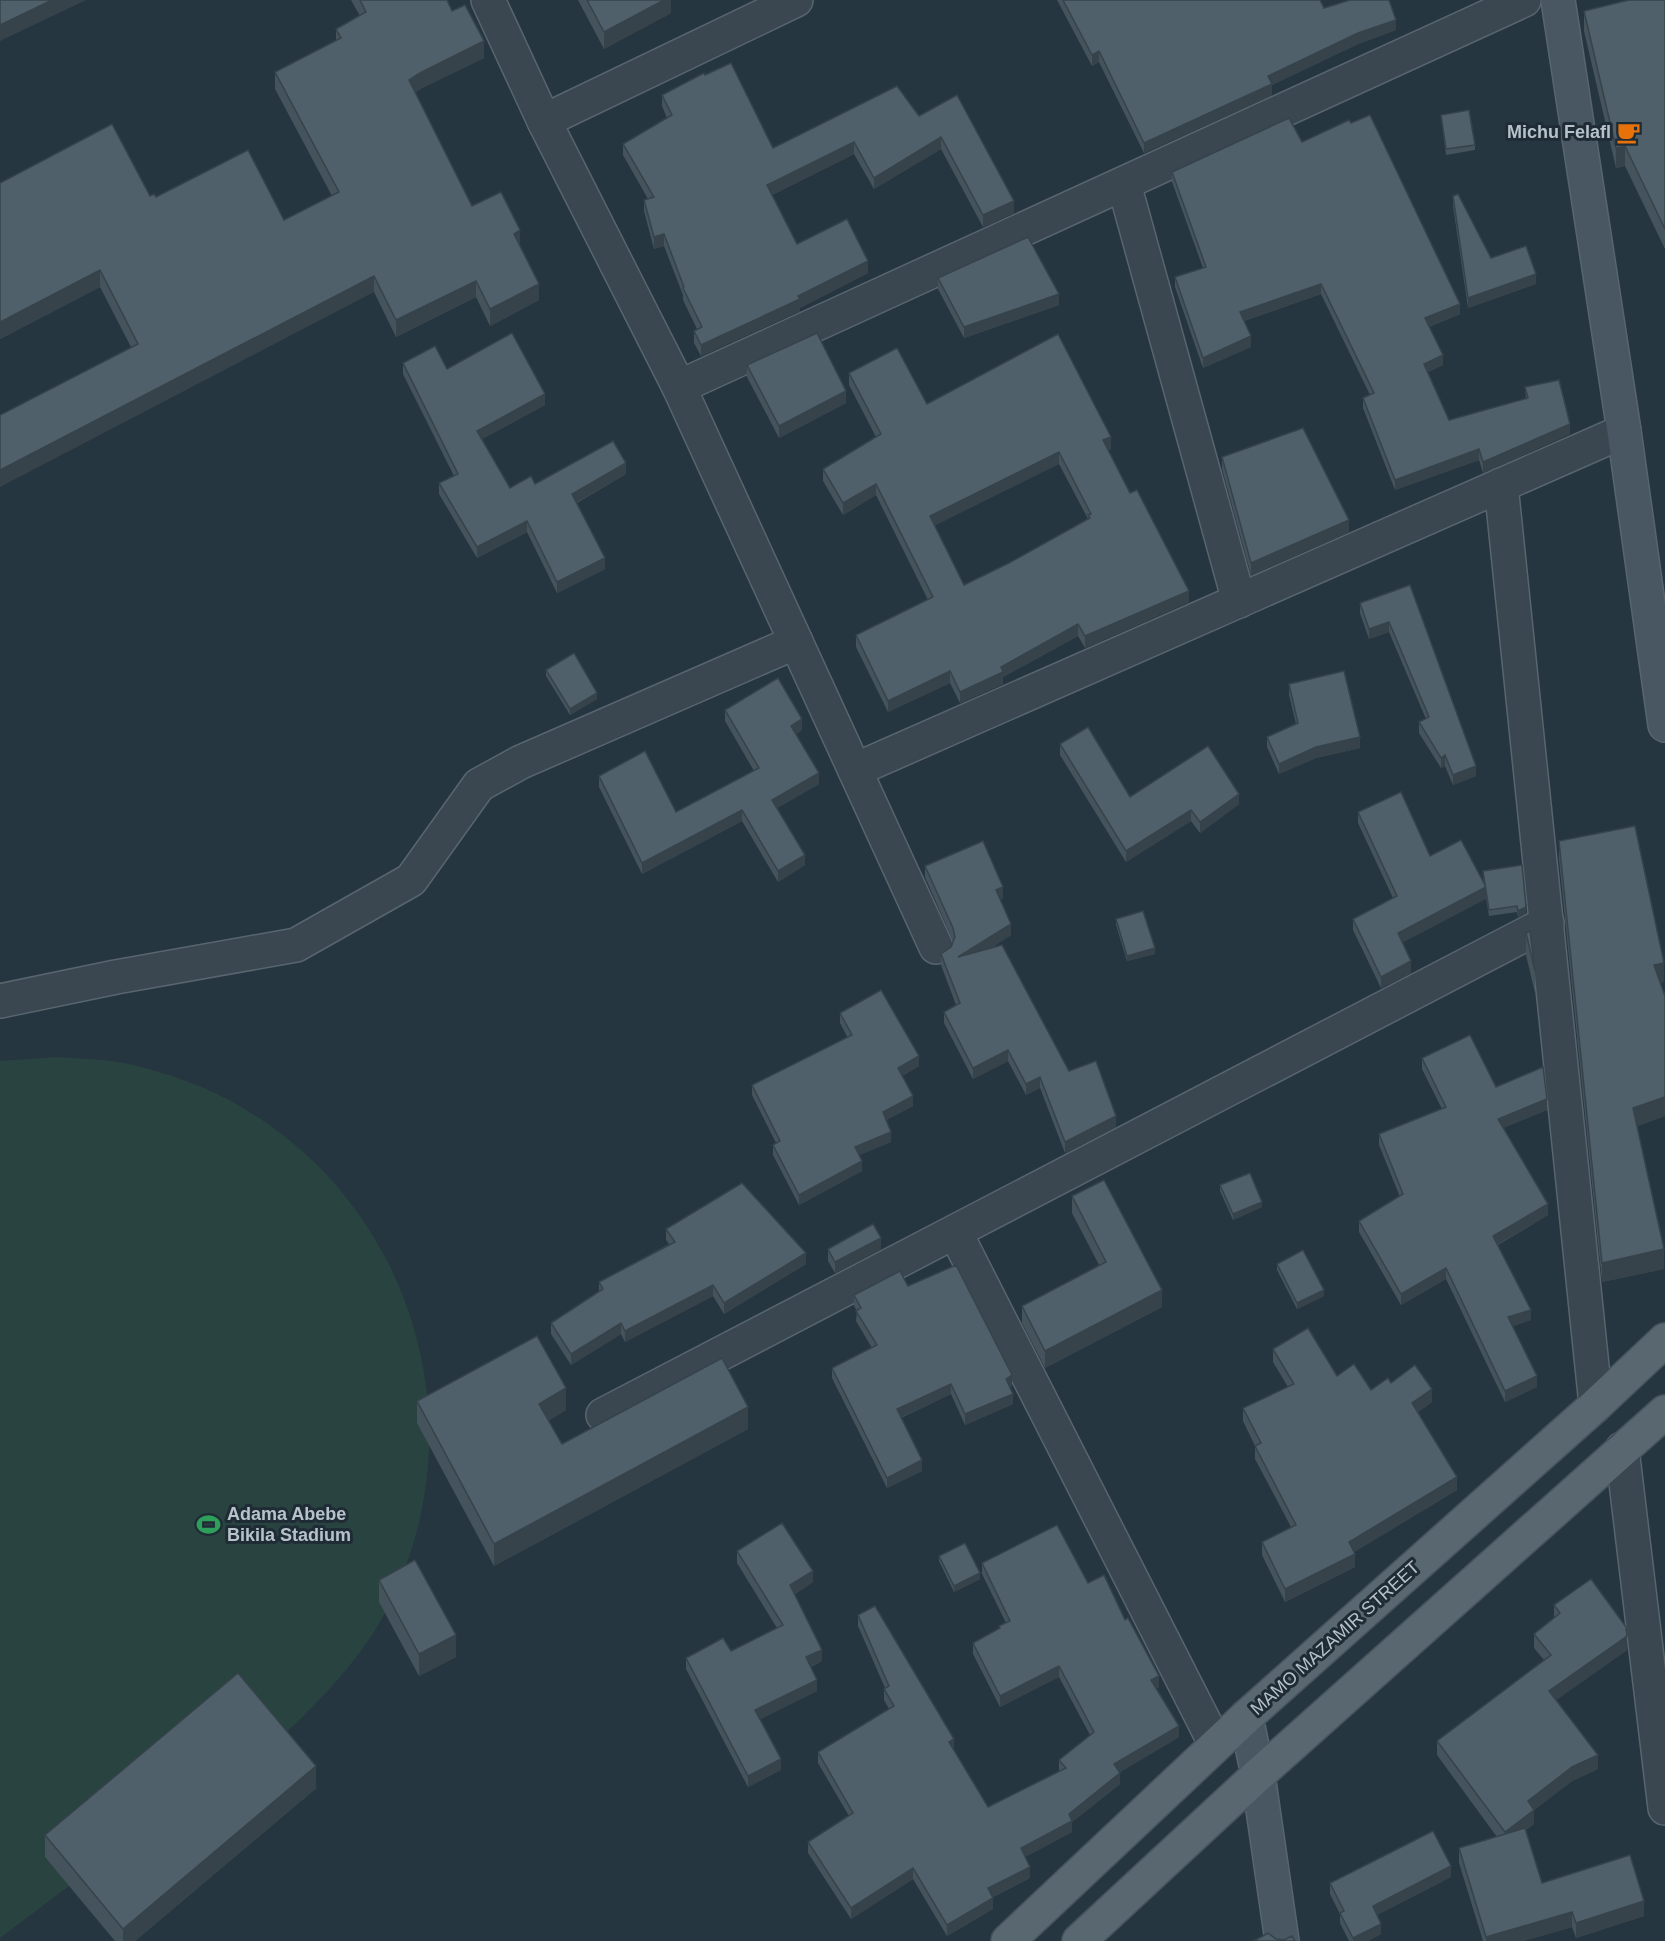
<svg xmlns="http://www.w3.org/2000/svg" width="1665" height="1941" viewBox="0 0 1665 1941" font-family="Helvetica,sans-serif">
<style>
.green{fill:#294341}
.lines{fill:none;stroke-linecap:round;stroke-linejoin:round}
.street-casing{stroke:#58656e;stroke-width:36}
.secondary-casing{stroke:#58656e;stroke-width:36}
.primary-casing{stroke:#47535c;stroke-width:36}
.street{stroke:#3a4750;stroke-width:33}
.secondary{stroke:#495763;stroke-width:33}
.primary{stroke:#596770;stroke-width:33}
.wall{fill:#44535c;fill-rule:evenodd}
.shaded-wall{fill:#37434b}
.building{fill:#4f606b;stroke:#37434b;stroke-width:1.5;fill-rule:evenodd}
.labels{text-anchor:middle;stroke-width:6;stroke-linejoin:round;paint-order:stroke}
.poi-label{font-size:18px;font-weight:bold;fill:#b7c2cb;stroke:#1f2c36;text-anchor:end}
.street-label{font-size:18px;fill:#b7c2cb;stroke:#1f2c36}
</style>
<rect width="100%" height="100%" fill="#263640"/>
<path class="green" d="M58 1057C80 1059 103 1059 124 1063 165 1072 207 1086 243 1108 407 1204 474 1411 398 1585 393 1595 390 1606 384 1615 357 1664 317 1703 278 1741L317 1788 135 1941H115L69 1886 0 1938V1061Z"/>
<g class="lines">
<defs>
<g id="street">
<polyline points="488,0 544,121 679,387 936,947"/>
<polyline points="544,121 796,0"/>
<polyline points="1124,184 1239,601"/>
<polyline points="679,387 1524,0"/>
<polyline points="1501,485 1596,1405"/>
<polyline points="855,770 1624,431"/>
<polyline points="0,1001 116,977 296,945 411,880 479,785 521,762 796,642"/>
<polyline points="955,1232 1216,1745"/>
<polyline points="603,1415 1547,923"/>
<polyline points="1622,1449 1665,1808"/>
</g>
<g id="secondary">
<polyline points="1558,0 1624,431 1665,725"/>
<polyline points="1246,1717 1258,1775 1282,1941"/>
</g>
<g id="primary">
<polyline points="1008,1941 1246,1717 1596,1405 1665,1340"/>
<polyline points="1079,1941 1258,1775 1665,1412"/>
</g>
</defs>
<use href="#street" class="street-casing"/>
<use href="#secondary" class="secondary-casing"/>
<use href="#primary" class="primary-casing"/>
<use href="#street" class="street"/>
<use href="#secondary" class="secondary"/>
<use href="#primary" class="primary"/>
</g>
<g class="wall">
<polygon points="351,0 447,0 452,11 484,58 420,89 415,93 472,206 520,246 539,300 490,326 476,297 396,337 374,292 131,347 100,287 0,339 0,183 156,197 284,220 332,196 275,89 275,72 336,40 336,29 360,16"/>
<polygon points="578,0 671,0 671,13 604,49"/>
<polygon points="1057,0 1320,0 1324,8 1396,30 1358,44 1272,85 1272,95 1144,153 1099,62 1092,66"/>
<polygon points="1665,0 1665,249 1625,166 1616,168 1584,31 1584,11"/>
<polygon points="705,75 773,148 919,116 1014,213 983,227 941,149 874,189 854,154 772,195 797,244 868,273 800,308 800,311 701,356 694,343 694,331 697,329 683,300 683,295 664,246 654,249 644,211 644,200 648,199 623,155 623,144 667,118 662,106 662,95"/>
<polygon points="1441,115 1475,145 1475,150 1446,155"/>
<polygon points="1302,142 1460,314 1429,327 1443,365 1428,372 1449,420 1526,399 1525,387 1570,434 1483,473 1479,460 1395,490 1363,408 1363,398 1370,395 1321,294 1244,321 1251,347 1203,368 1175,287 1175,277 1203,268 1172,182 1172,172"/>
<polygon points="1453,196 1491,258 1536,284 1468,308 1453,206"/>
<polygon points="938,278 1059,305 964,338 938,289"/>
<polygon points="403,363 447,369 545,405 482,439 510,488 535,484 626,474 577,503 605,569 557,593 527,532 477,558 439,494 439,483 454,476 403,374"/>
<polygon points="747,365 846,403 779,438 747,377"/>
<path d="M849 373 927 404 1111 449 1108 450 1130 493 1189 602 1085 648 1078 636 1003 677V684L960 703 950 683 888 712 856 647V635L928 600 876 495 843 515 823 481V469L876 437 849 385ZM1059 464 1088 519 1009 563 964 585 934 525Z"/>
<polygon points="1222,457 1349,532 1251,575 1222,469"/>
<polygon points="1410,585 1476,776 1453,785 1445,766 1441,768 1419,733 1419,722 1426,719 1389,632 1369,639 1360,613 1360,603"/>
<polygon points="546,670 597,699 570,715 546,676"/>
<polygon points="1289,684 1360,748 1316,758 1279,774 1267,747 1267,737 1296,724 1289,695"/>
<polygon points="725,710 802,730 796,734 819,784 777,808 805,865 778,882 742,821 642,874 599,787 599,776 676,812 754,771 725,721"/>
<polygon points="1060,744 1130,797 1239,804 1200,833 1191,821 1126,862 1060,755"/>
<polygon points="1358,812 1430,856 1484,883 1483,871 1526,913 1518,917 1517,912 1489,916 1486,898 1402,942 1411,973 1381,988 1353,930 1353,919 1393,898 1358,823"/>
<polygon points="1559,841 1664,982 1660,983 1665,996 1665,1116 1637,1126 1664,1269 1602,1282 1559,860"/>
<polygon points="925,866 1003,898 1000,900 1011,935 989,949 1069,1071 1116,1127 1065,1153 1040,1088 1026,1095 1008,1061 973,1079 944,1023 944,1012 956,1005 941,965 941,954 951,947 953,941 925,877"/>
<polygon points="1116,919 1155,954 1127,961 1116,925"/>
<polygon points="1526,933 1535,971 1535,993 1526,955"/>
<polygon points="840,1013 919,1066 902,1076 913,1106 886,1120 891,1142 859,1155 862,1171 799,1205 773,1155 773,1145 776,1143 752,1095 752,1085 848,1038 840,1023"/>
<polygon points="1422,1058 1496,1087 1547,1110 1503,1128 1548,1215 1498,1245 1531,1320 1513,1326 1537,1387 1505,1402 1446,1279 1401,1305 1359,1232 1359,1221 1400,1197 1379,1145 1379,1134 1442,1109 1422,1069"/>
<polygon points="1220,1185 1262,1207 1233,1220 1220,1191"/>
<polygon points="1072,1196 1162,1307 1045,1368 1022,1323 1022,1306 1099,1265 1072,1213"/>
<polygon points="666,1229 806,1264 724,1314 713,1296 625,1342 621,1334 571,1365 551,1334 551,1323 599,1292 599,1282 669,1244 666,1240"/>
<polygon points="828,1249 881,1249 835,1273 828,1261"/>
<polygon points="1277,1264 1324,1296 1297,1309 1277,1270"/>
<polygon points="908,1286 1012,1386 1010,1387 1013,1404 965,1425 951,1394 901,1418 922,1471 887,1488 832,1378 832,1368 872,1348 856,1321 857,1311 854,1306 854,1295"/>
<polygon points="1273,1349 1371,1390 1391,1383 1432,1402 1418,1412 1457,1490 1354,1552 1355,1567 1285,1602 1262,1555 1262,1542 1291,1527 1255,1459 1255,1446 1243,1421 1243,1408 1288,1387 1273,1362"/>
<polygon points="417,1401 566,1410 548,1421 562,1444 748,1429 494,1566 417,1423"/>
<polygon points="737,1551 813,1582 795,1594 822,1661 811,1667 817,1691 760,1719 781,1770 748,1787 686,1669 686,1658 731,1651 777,1628 737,1563"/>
<polygon points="939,1556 980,1579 954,1592 939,1561"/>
<polygon points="982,1563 1088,1583 1125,1620 1159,1687 1156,1689 1179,1737 1120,1772 1120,1784 1072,1822 1072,1832 1025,1857 1030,1878 993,1897 993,1909 947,1936 913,1879 851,1919 808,1853 808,1842 849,1816 818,1763 818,1752 889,1709 884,1700 884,1689 885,1688 858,1626 858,1615 954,1750 988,1807 1059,1771 1059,1760 1090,1735 1059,1677 1000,1707 973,1654 973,1643 999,1629 999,1626 1006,1623 982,1574"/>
<polygon points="379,1580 456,1657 419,1676 379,1602"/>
<polygon points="1554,1605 1627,1650 1556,1700 1598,1769 1572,1781 1534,1810 1534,1824 1526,1830 1542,1883 1644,1916 1576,1938 1572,1927 1523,1941 1483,1941 1459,1863 1459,1848 1497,1837 1437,1755 1437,1741 1544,1660 1534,1648 1534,1634 1554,1618"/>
<polygon points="316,1788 135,1941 115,1941 45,1857 45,1835"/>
<polygon points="1451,1877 1377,1915 1381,1934 1368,1941 1349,1941 1340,1923 1340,1914 1330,1894 1330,1883"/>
</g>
<g class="shaded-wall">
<polygon points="52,0 86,0 0,41 0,25"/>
<polygon points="664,0 671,0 671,13 604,49 604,32"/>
<polygon points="1396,20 1396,30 1358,44 1272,85 1272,95 1144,153 1144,143 1268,76 1358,33"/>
<polygon points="484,41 484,58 420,89 409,97 409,80 420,73"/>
<polygon points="1099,51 1099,62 1092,66 1092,55"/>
<polygon points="941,137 941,149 874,189 874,178"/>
<polygon points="854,142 854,154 767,197 767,185"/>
<polygon points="1625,146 1625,166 1616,168 1616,148"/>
<polygon points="1014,201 1014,213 983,227 983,215"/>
<polygon points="520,230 520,247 514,234"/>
<polygon points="664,234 664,246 654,249 654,237"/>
<polygon points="868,261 868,273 800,308 800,311 701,356 701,345"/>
<polygon points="100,270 100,287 0,339 0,322"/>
<polygon points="1536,274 1536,284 1468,308 1468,298"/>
<polygon points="374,276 374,292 0,487 0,470"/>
<polygon points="476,281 476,297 396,337 396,320"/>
<polygon points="539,284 539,300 490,326 490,309"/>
<polygon points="1321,284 1321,294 1240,322 1240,312"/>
<polygon points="1059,294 1059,305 964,338 964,327"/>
<polygon points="1460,304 1460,314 1425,328 1425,318"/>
<polygon points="1251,336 1251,347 1203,368 1203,358"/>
<polygon points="1443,355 1443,365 1424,374 1424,364"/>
<polygon points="846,391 846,403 779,438 779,426"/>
<polygon points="545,394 545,405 477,442 477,431"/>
<polygon points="1570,424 1570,434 1483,473 1483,462"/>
<polygon points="1111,437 1111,449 1103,452 1103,440"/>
<polygon points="1479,449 1479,460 1395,490 1395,480"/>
<polygon points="1059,452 1059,464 930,528 930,516"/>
<polygon points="626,463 626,474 572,505 572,494"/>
<polygon points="876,484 876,495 843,515 843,503"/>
<polygon points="1349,520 1349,532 1251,575 1251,563"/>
<polygon points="527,521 527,532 477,558 477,547"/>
<polygon points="605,558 605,569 557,593 557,582"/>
<polygon points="1189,591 1189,602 1085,648 1085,636"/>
<polygon points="1389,622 1389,632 1369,639 1369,629"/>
<polygon points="1078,624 1078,636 1003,677 1003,684 960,703 960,692 1001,667"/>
<polygon points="950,671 950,683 888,712 888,701"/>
<polygon points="597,693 597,699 570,715 570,709"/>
<polygon points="802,719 802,730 791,737 791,726"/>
<polygon points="1360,737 1360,748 1316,758 1279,774 1279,764 1316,747"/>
<polygon points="1445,755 1445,766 1441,768 1441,758"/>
<polygon points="1476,766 1476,776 1453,785 1453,775"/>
<polygon points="819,773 819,784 772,811 772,800"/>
<polygon points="1239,794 1239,804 1200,833 1200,822"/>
<polygon points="742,810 742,821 642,874 642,863"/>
<polygon points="1191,810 1191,821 1126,862 1126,851"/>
<polygon points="805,855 805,865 778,882 778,871"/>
<polygon points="1003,887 1003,898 996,901 996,890"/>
<polygon points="1486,887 1486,899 1398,945 1398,933"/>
<polygon points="1526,907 1526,913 1518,917 1518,911"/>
<polygon points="1011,924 1011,935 958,968 958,957"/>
<polygon points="1155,948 1155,954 1127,961 1127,956"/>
<polygon points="1411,961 1411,973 1381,988 1381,977"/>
<polygon points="1664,963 1664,982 1654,984 1654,965"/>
<polygon points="1008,1050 1008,1061 973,1079 973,1068"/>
<polygon points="919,1056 919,1066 898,1078 898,1068"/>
<polygon points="1040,1077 1040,1088 1026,1095 1026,1084"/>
<polygon points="913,1096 913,1106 883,1122 883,1112"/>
<polygon points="1665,1097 1665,1116 1633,1128 1633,1108"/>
<polygon points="1547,1099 1547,1110 1498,1130 1498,1119"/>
<polygon points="1116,1116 1116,1127 1065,1153 1065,1142"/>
<polygon points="891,1132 891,1142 855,1157 855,1147"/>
<polygon points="862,1161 862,1171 799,1205 799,1195"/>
<polygon points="1262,1202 1262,1207 1233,1220 1233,1214"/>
<polygon points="1548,1204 1548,1215 1493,1247 1493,1236"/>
<polygon points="881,1238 881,1249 835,1273 835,1262"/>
<polygon points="1664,1249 1664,1269 1602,1282 1602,1263"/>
<polygon points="806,1253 806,1264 724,1314 724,1303"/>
<polygon points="1446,1268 1446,1279 1401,1305 1401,1294"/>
<polygon points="713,1285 713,1296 625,1342 625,1331"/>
<polygon points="1162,1290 1162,1307 1045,1368 1045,1351"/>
<polygon points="1324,1290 1324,1296 1297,1309 1297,1303"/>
<polygon points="1531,1310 1531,1320 1508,1328 1508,1317"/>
<polygon points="621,1323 621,1334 571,1365 571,1354"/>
<polygon points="1012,1375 1012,1386 1006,1389 1006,1379"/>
<polygon points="1537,1376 1537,1387 1505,1402 1505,1391"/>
<polygon points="951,1384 951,1394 897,1419 897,1409"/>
<polygon points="566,1388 566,1410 539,1426 539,1404"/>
<polygon points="1432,1389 1432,1402 1412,1416 1412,1403"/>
<polygon points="1013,1394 1013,1404 965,1425 965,1414"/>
<polygon points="748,1407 748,1429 494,1566 494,1544"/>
<polygon points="922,1460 922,1471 887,1488 887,1478"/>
<polygon points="1457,1477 1457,1490 1349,1555 1349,1542"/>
<polygon points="1355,1554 1355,1567 1285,1602 1285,1589"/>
<polygon points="813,1571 813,1582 790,1597 790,1585"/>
<polygon points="980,1573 980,1579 954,1592 954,1586"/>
<polygon points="456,1635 456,1657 419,1676 419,1654"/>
<polygon points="1627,1636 1627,1650 1549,1705 1549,1691"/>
<polygon points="822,1650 822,1661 806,1669 806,1657"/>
<polygon points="1059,1666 1059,1677 1000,1707 1000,1696"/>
<polygon points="1159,1676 1159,1687 1151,1691 1151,1680"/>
<polygon points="817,1680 817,1691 755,1722 755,1710"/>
<polygon points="1179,1726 1179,1737 1114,1776 1114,1764"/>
<polygon points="954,1739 954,1750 949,1754 949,1742"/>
<polygon points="1598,1755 1598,1769 1572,1781 1534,1810 1534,1824 1505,1846 1505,1832 1528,1801 1572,1767"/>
<polygon points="781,1759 781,1770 748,1787 748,1776"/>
<polygon points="316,1766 316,1788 135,1941 123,1941 123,1929"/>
<polygon points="1120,1773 1120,1784 1072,1822 1072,1832 1021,1859 1021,1848 1069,1814"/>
<polygon points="1451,1866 1451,1877 1373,1917 1373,1906"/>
<polygon points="1030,1867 1030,1878 988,1899 988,1888"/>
<polygon points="913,1868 913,1879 851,1919 851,1908"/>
<polygon points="993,1898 993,1909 947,1936 947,1925"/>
<polygon points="1644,1901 1644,1916 1576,1938 1576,1923"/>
<polygon points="1572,1912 1572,1927 1523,1941 1486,1941 1486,1937"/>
<polygon points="1381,1924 1381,1934 1368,1941 1353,1941 1353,1938"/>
</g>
<g class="building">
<polygon points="0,0 52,0 0,25"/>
<polygon points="360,0 447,0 452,11 465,5 484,41 420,73 409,80 472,206 501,192 520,230 514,234 539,284 490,309 476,281 396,320 374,276 0,470 0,415 138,344 100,270 0,322 0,183 112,124 150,196 154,194 156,197 248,150 284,220 339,192 275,72 341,38 336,29 366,12"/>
<polygon points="587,0 664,0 604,32"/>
<polygon points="1063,0 1320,0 1324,8 1350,0 1389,0 1396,20 1358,33 1268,76 1272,84 1144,143 1099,51 1092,55"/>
<polygon points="1629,0 1665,0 1665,229 1625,146 1616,148 1584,11"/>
<polygon points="731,63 773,148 897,86 919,116 957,95 1014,201 983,215 941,137 874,178 854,142 767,185 797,244 847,219 868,261 798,296 800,299 701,345 694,331 702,327 683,288 684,287 664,234 654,237 644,200 654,197 623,144 672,115 662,95 704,73 705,75"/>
<polygon points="1469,110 1475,145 1446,149 1441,115"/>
<polygon points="1370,115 1460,304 1425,318 1443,355 1424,364 1449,420 1528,398 1525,387 1559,380 1570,424 1483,462 1479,449 1395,480 1363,398 1374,393 1321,284 1240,312 1251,336 1203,358 1175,277 1206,267 1172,172 1289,118 1302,142 1349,120 1351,123"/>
<polygon points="1458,194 1491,258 1526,246 1536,274 1468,298 1453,196"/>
<polygon points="1028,237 1059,294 964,327 938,278"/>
<polygon points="512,333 545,394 477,431 510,488 531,476 535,484 613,441 626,463 572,494 605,558 557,582 527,521 477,547 439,483 458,474 403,363 435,346 447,369"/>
<polygon points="817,333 846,391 779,426 747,365"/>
<path d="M1058 334 1111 437 1103 440 1130 493 1137 490 1189 591 1085 636 1078 624 1001 667 1003 672 960 692 950 671 888 701 856 635 933 597 876 484 843 503 823 469 881 434 849 373 897 348 927 404ZM1059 452 1091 514 1088 515 1090 518 1009 563 964 585 930 516Z"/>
<polygon points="1303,428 1349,520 1251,563 1222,457"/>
<polygon points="1410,585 1476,766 1453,775 1445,755 1441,758 1419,722 1429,717 1389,622 1369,629 1360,603"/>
<polygon points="574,653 597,693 570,709 546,670"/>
<polygon points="1344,671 1360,737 1316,747 1279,764 1267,737 1298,723 1289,684"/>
<polygon points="778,678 802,719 791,726 819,773 772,800 805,855 778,871 742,810 642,863 599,776 645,751 676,812 759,768 725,710"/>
<polygon points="1088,727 1130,797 1208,746 1239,794 1200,822 1191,810 1126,851 1060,744"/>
<polygon points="1401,792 1430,856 1461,840 1486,887 1398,933 1411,961 1381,977 1353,919 1397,896 1358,812"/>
<polygon points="1635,826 1664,963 1654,965 1665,996 1665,1097 1633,1108 1664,1249 1602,1263 1559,841"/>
<polygon points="983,841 1003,887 996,890 1011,924 958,957 1002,945 1069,1071 1096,1061 1116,1116 1065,1142 1040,1077 1026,1084 1008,1050 973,1068 944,1012 960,1003 941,954 951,947 955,937 953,928 925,866"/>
<polygon points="1522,865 1526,907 1518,911 1517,906 1489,910 1483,871"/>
<polygon points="1143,911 1155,948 1127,956 1116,919"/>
<polygon points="1530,931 1535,971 1526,933"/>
<polygon points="881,990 919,1056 898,1068 913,1096 883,1112 891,1132 855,1147 862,1161 799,1195 773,1145 780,1141 752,1085 852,1035 840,1013"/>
<polygon points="1470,1035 1496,1087 1543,1067 1547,1099 1498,1119 1548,1204 1493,1236 1531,1310 1508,1317 1537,1376 1505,1391 1446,1268 1401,1294 1359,1221 1403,1194 1379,1134 1446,1107 1422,1058"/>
<polygon points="1250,1173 1262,1202 1233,1214 1220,1185"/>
<polygon points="1104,1180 1162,1290 1045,1351 1022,1306 1106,1262 1072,1196"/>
<polygon points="742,1183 806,1253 724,1303 713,1285 625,1331 621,1323 571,1354 551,1323 603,1289 599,1282 675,1242 666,1229"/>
<polygon points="873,1224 881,1238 835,1262 828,1249"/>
<polygon points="1303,1250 1324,1290 1297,1303 1277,1264"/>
<polygon points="956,1265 1012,1375 1006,1379 1013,1394 965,1414 951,1384 897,1409 922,1460 887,1478 832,1368 877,1345 856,1311 861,1308 854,1295 900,1271 908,1286"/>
<polygon points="1308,1328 1337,1376 1354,1364 1371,1390 1388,1378 1391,1383 1415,1365 1432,1389 1412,1403 1457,1477 1349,1542 1355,1554 1285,1589 1262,1542 1296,1525 1255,1446 1261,1443 1243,1408 1294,1384 1273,1349"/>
<polygon points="537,1336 566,1388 539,1404 562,1444 722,1358 748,1407 494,1544 417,1401"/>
<polygon points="782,1523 813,1571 790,1585 822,1650 806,1657 817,1680 755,1710 781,1759 748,1776 686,1658 723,1638 731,1651 783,1625 737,1551"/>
<polygon points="1057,1525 1088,1583 1104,1575 1125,1620 1128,1618 1159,1676 1151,1680 1179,1726 1114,1764 1120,1773 1069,1814 1072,1821 1021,1848 1030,1867 988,1888 993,1898 947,1925 913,1868 851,1908 808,1842 853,1813 818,1752 894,1706 884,1689 889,1686 858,1615 875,1606 954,1739 949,1742 988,1807 1066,1768 1059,1760 1094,1732 1059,1666 1000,1696 973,1643 1000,1628 999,1626 1010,1621 982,1563"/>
<polygon points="965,1543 980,1573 954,1586 939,1556"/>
<polygon points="415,1560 456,1635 419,1654 379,1580"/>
<polygon points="1591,1579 1626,1627 1627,1636 1549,1691 1598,1755 1572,1767 1528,1801 1534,1810 1505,1832 1437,1741 1551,1655 1534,1634 1560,1613 1554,1605"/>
<polygon points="238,1673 316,1766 123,1929 45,1835"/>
<polygon points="1525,1828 1542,1883 1630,1855 1644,1901 1576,1923 1572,1912 1486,1937 1459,1848"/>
<polygon points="1433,1831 1451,1866 1373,1906 1381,1924 1353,1938 1340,1913 1344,1911 1330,1883"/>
<polygon points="1268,1933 1276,1939 1284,1940 1292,1936 1295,1941 1254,1941"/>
</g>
<defs>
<symbol id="cafe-bare" viewBox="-9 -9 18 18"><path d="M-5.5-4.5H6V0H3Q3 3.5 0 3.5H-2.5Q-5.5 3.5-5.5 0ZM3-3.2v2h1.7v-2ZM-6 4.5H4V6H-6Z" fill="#e8710a" stroke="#1f2c36" stroke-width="2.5" paint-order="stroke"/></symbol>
<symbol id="stadium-bare" viewBox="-9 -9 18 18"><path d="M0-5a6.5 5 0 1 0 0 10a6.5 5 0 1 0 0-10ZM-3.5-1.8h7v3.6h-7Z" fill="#2e9e5b" stroke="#1f2c36" stroke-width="2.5" paint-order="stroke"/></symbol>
</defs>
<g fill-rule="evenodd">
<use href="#cafe-bare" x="1612" y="116" width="33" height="33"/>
<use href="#stadium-bare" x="192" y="1508" width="33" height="33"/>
</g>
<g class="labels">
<g class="poi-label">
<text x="1611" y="138">Michu Felafl</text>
<text x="227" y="1520" text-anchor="start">Adama Abebe<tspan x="227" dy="21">Bikila Stadium</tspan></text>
</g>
<g class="street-label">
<text transform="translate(1335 1638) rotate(-42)" y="6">MAMO MAZAMIR STREET</text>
</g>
</g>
</svg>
